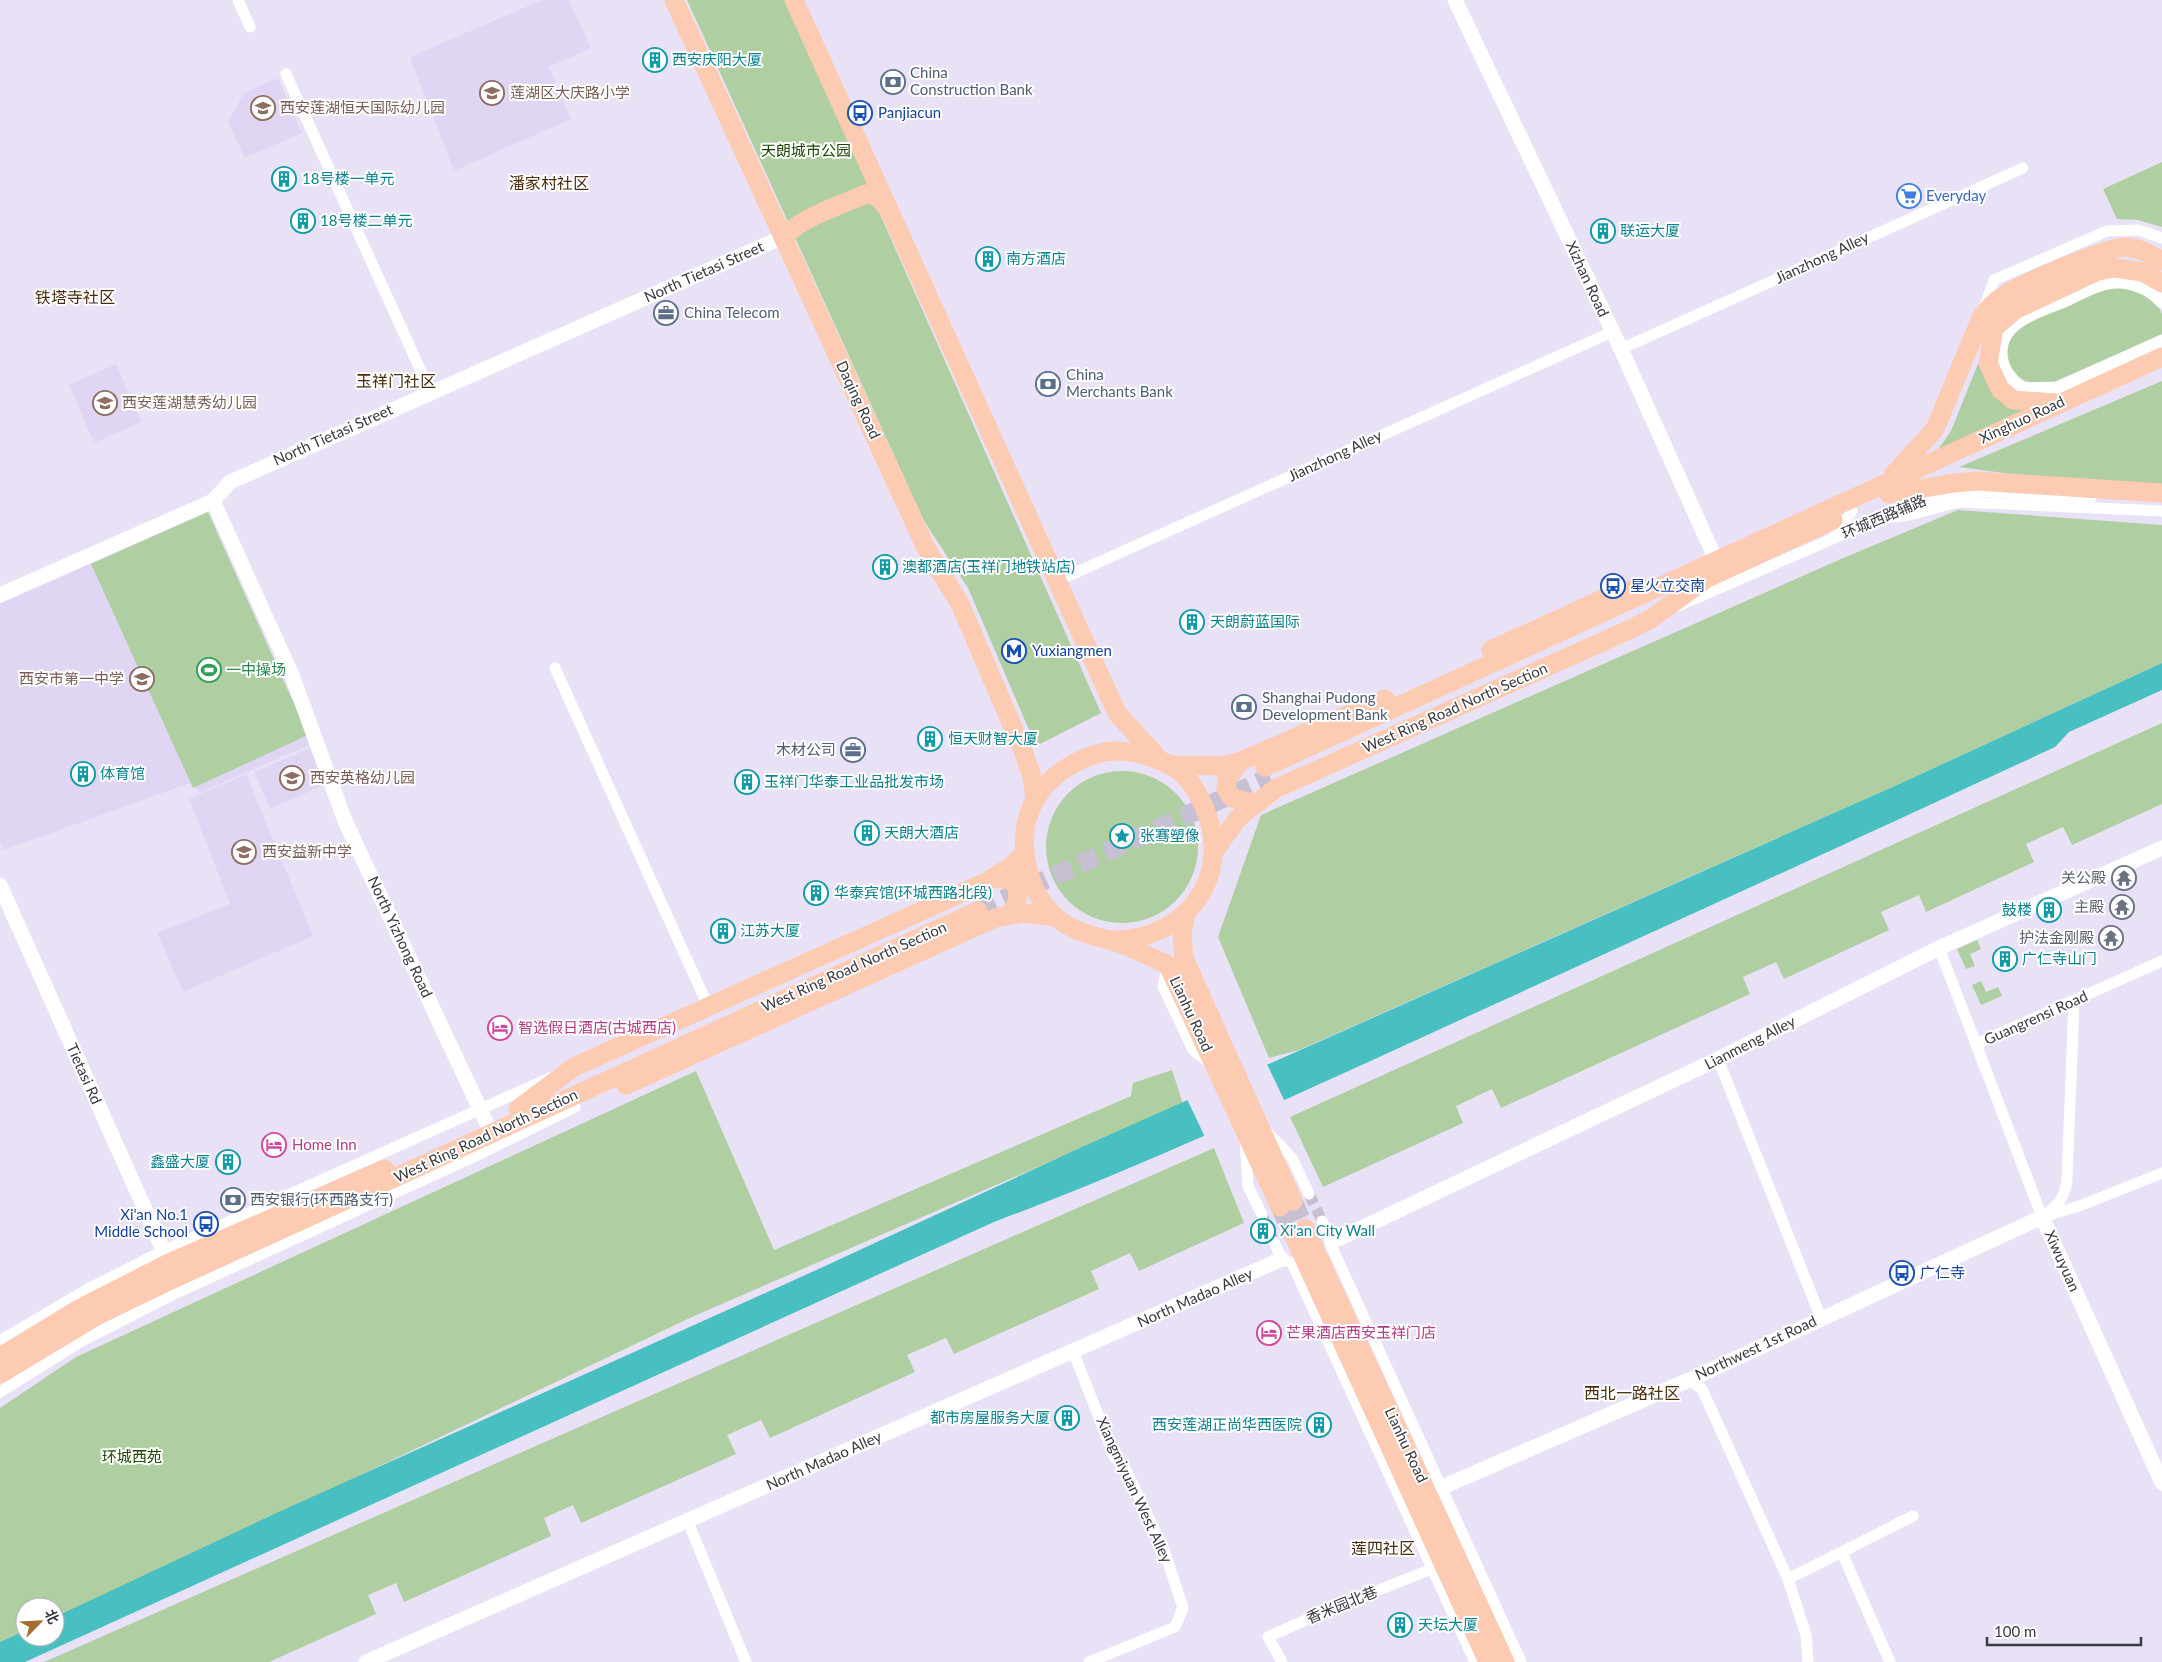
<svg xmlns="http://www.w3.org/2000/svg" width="2162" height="1662" viewBox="0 0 2162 1662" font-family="Lato,'Noto Sans SC',sans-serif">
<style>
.built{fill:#e0d6f3}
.green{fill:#afcfa2}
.water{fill:#48c0c1}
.pier{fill:#e9e2f7}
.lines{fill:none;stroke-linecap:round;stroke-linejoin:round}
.minor-tunnel{stroke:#c6c0d2;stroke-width:11;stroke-dasharray:11 5.5;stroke-linecap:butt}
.primary-tunnel{stroke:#c6c0d2;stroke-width:19;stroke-dasharray:19 9;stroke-linecap:butt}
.minor{stroke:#fff;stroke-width:11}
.tertiary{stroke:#fff;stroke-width:15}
.primary{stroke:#fdcab2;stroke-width:19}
.labels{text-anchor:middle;stroke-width:4;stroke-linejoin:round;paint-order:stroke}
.culture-label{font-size:15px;fill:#0d838f;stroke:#fff;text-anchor:start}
.service-label{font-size:15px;fill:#4e5e75;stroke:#fff;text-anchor:start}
.education-label{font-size:15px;fill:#785e54;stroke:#fff;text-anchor:start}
.transit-label{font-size:15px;fill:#164399;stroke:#fff;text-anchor:start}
.park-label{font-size:15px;fill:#1c4700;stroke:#fff}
.shop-label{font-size:15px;fill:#366cbe;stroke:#fff;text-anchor:start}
.street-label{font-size:15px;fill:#3a3840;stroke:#fff}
.leisure-label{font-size:15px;fill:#27864d;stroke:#fff;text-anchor:start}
.worship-label{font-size:15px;fill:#5b616d;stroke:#fff;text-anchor:end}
.hotel-label{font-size:15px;fill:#b23c85;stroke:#fff;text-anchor:start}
.neighbourhood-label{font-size:16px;fill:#482c0d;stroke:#fff}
</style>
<rect width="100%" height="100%" fill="#e9e2f7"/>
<g class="built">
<polygon points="542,0 569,0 591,48 549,67 571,119 454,171 410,57"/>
<polygon points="278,78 302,133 245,158 228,122 244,93"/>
<polygon points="116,364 141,422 94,443 69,385"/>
<polygon points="208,512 312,744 199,793 193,782 4,850 0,842 0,604"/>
<polygon points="314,746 329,783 270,809 254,772"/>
<polygon points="246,774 313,936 183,992 157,933 230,904 189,799"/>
</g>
<g class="green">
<polygon points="687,0 787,0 867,173 871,194 1101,713 1036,746 968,588 924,521"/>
<polygon points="2162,162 2162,227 2138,220 2117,219 2103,189"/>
<path d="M2123 285C2137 289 2157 299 2162 314 2162 320 2162 329 2162 335L2049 384C2029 384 2016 380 2005 363 2006 356 2005 346 2008 340 2017 318 2100 289 2123 285Z"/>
<polygon points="1990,334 2029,410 1935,454 1951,431"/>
<polygon points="2162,381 2162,487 2033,477 1959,467"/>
<polygon points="1958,510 2162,525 2162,663 1897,785 1299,1050 1269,1058 1218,937 1261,815 1841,559"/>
<polygon points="208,512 308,735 193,788 91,564"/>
<polygon points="2162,723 2162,804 2072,845 2063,827 2026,844 2034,862 1926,912 1919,895 1881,912 1889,930 1784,979 1776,962 1743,977 1750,994 1501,1108 1492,1089 1456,1106 1463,1123 1323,1187 1290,1117"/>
<circle cx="1122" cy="847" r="76"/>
<polygon points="1977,940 1981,949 1970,954 1975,966 1966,969 1957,949"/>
<polygon points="1981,981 1986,992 1998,987 2002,996 1981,1005 1972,985"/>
<polygon points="1172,1070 1183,1104 694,1316 55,1621 55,1607 25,1607 25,1635 0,1647 0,1408 76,1357 696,1071 774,1250 1131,1096 1133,1083"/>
<polygon points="1214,1148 1244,1223 1139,1271 1130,1253 1091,1271 1099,1289 954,1354 946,1338 907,1355 915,1372 770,1438 761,1420 727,1435 736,1454 581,1523 573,1505 544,1518 551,1536 404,1602 396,1583 368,1595 376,1614 269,1662 44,1662"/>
</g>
<path class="water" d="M2162 663V690L2069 732 2055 747C1861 837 1666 926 1471 1015 1313 1087 1156 1161 994 1222L25 1662H0V1642L25 1631V1637H55V1617L283 1510 812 1272 1082 1147 1897 785Z"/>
<polygon class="pier" points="1266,1062 1285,1102 1205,1137 1186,1097"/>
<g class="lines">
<g class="minor-tunnel">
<polyline points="1309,1194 1322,1221"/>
<polyline points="1262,1215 1274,1242"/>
</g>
<g class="primary-tunnel">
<polyline points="978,911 1270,777"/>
<polyline points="1293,1201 1305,1228"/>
<polyline points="1280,1207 1293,1234"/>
</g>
<g class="minor">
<polyline points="238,0 250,27"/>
<polyline points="286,74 430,391"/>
<polyline points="1984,309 1994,280 2107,231 2138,230 2162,238"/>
<polyline points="1621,349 2023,168"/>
<path d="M1890 517C1913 517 1937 506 1960 502L2162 511"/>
<polyline points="1833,538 1852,511"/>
<polyline points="1057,581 1612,332"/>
<polyline points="1678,606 1860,527 1890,517 1905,505 1941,495 1974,491 2091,498"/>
<polyline points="555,668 708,1006"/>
<polyline points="1939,948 1976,1044 2162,961"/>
<polyline points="1168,965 1163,986 1193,1050 1210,1063"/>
<polyline points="1976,1044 2042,1217"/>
<polyline points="1718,1059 1821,1318"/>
<polyline points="1267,1132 1292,1158 1309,1194"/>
<polyline points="1245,1138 1248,1186 1262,1215"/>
<polyline points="2049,1215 2082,1205 2162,1173"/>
<path d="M2042 1217C2057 1207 2064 1199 2067 1181L2074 1002"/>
<polyline points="1322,1221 1329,1235 1334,1238"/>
<polyline points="1329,1235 1330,1243 1521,1662"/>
<polyline points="1274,1242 1282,1259 1292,1263 1475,1662"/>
<polyline points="0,1341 88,1289 163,1251 550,1078"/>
<polyline points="1073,1351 1115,1458 1125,1468 1164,1550 1183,1608 1175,1627 1089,1662"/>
<polyline points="1689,1380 1702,1389 1788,1579 1806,1635 1808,1662"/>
<polyline points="0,1392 80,1342 170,1296 480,1154 575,1107"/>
<polyline points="688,1522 746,1662"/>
<polyline points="1842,1553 1890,1662"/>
<polyline points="1788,1579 1913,1516"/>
<polyline points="1282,1662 1268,1637 1319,1614 1439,1566"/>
</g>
<g class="tertiary">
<polyline points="1455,0 1621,349 1716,560"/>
<path d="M2162 301C2152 289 2134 281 2118 281 2099 281 2081 292 2064 300 2040 310 2000 320 2000 352 2000 369 2009 379 2022 390L2058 389 2162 342"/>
<polyline points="213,501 292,675 345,821 487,1124"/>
<polyline points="0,595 213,501 230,482 783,237"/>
<polyline points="0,885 169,1263"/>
<polyline points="1338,1239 1718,1059 1939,948 2162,848"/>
<polyline points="1417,1498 1689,1380 2042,1217 2162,1483"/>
<polyline points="366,1662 1282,1259"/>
</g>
<g class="primary">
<polyline points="674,0 926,548 960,604 1024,753 1032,777 1035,800"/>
<polyline points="794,0 1117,713 1157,757"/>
<path d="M784 239C793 220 846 203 866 194 876 193 882 202 888 209"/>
<polyline points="2056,403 2013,400 2000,389 1988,363 1994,328 2015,310 2098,271 2115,268 2142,272 2162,283"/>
<path d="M1893 475 1935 429 1981 318C1988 308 1995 301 2006 294 2024 283 2108 246 2127 247 2140 248 2151 254 2162 261"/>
<polyline points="1889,494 1954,483 1977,481 2162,493"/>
<polyline points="1690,586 1833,520"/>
<polyline points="1491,650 1616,593 1641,587"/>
<polyline points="1241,761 1227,779 1226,789 1232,798 1257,804"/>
<polyline points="1171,765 1223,766 1241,761 1385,699"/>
<polyline points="1265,767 2162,357"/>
<polyline points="1213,853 1238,818 1275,789 1633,628 1652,618 1703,581"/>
<path d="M994 878 1012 880C1022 893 1018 902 1010 915"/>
<polyline points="1186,913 1182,934 1184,958 1293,1201"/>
<path d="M1109 940C1183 942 1234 880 1205 809 1198 792 1187 774 1170 765 1165 762 1158 760 1153 758 1137 752 1122 749 1105 752 1077 758 1049 775 1035 800 1014 836 1026 892 1057 918 1073 931 1089 935 1109 940 1129 946 1149 956 1168 965L1280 1207"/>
<polyline points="626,1085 995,918 1023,913 1056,917"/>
<polyline points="518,1109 574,1067 986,882 1013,865 1025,852"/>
<polyline points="1305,1228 1505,1662"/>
<polyline points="1293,1234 1488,1662"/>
<polyline points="0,1357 77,1310 169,1263 385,1169"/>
<polyline points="0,1374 98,1315 171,1280 978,911"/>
</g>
</g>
<defs>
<symbol id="building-ring" viewBox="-11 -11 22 22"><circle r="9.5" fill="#fff" stroke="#0f9aa8" stroke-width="1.5"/><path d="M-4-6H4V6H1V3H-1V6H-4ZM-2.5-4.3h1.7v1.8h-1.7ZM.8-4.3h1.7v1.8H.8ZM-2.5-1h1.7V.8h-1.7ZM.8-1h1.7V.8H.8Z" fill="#0f9aa8"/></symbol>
<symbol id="bank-ring" viewBox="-11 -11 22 22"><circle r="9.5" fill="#fff" stroke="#5c6f8a" stroke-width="1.5"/><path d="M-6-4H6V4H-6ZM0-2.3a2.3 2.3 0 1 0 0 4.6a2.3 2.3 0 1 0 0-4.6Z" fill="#5c6f8a"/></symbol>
<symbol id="school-ring" viewBox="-11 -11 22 22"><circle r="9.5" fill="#fff" stroke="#8d6e63" stroke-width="1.5"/><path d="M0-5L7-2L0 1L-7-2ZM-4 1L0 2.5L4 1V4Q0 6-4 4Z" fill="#8d6e63"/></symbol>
<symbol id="bus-ring" viewBox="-11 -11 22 22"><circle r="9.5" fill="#fff" stroke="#1a4fb4" stroke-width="1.5"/><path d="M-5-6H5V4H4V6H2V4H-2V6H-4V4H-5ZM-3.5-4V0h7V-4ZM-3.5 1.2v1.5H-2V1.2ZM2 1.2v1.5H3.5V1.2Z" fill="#1a4fb4"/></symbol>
<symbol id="supermarket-ring" viewBox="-11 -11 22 22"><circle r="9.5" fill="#fff" stroke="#3f7fe0" stroke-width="1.5"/><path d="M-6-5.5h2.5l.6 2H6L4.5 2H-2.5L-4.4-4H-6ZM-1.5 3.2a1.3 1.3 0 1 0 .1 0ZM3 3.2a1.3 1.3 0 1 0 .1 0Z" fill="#3f7fe0"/></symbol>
<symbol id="office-ring" viewBox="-11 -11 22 22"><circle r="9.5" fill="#fff" stroke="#5c6f8a" stroke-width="1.5"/><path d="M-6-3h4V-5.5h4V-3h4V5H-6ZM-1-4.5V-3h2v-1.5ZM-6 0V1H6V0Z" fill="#5c6f8a"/></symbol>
<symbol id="metro-ring" viewBox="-11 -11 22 22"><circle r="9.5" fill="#fff" stroke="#1a4fb4" stroke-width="1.5"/><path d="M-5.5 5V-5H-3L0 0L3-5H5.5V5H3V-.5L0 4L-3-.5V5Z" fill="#1a4fb4"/></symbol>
<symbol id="stadium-ring" viewBox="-11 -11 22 22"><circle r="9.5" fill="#fff" stroke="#2e9e5b" stroke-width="1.5"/><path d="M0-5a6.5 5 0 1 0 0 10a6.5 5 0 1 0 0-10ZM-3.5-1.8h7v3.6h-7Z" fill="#2e9e5b"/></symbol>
<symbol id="sight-ring" viewBox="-11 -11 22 22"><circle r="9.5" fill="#fff" stroke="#0f9aa8" stroke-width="1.5"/><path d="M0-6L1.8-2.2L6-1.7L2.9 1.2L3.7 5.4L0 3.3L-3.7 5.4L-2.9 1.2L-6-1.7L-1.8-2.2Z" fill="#0f9aa8"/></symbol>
<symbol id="temple-ring" viewBox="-11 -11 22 22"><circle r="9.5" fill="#fff" stroke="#6b7280" stroke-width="1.5"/><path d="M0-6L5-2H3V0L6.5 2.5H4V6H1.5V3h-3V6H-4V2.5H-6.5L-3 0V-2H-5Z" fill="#6b7280"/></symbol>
<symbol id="hotel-ring" viewBox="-11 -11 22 22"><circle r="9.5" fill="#fff" stroke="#d1479c" stroke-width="1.5"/><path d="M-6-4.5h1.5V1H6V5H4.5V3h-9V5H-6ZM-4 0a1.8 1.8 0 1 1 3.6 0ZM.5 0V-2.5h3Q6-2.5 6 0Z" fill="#d1479c"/></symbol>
</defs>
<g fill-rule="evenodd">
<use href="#building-ring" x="641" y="46" width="28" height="28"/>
<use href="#bank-ring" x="879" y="68" width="28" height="28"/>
<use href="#school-ring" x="478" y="79" width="28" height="28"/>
<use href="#school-ring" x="249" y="94" width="28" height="28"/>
<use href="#bus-ring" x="846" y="99" width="28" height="28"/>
<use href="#building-ring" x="270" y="165" width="28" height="28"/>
<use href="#supermarket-ring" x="1895" y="182" width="28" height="28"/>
<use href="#building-ring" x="289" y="207" width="28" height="28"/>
<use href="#building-ring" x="1589" y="217" width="28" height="28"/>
<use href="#building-ring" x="974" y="245" width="28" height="28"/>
<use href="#office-ring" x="652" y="299" width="28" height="28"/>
<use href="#bank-ring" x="1034" y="370" width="28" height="28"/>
<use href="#school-ring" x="91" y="389" width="28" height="28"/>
<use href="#building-ring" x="871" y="553" width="28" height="28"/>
<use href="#bus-ring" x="1599" y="572" width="28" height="28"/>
<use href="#building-ring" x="1178" y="608" width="28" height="28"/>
<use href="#metro-ring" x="1000" y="637" width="28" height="28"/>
<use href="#stadium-ring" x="195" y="656" width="28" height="28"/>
<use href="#school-ring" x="128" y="665" width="28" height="28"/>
<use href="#bank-ring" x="1230" y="693" width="28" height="28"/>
<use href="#building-ring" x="916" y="725" width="28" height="28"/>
<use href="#office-ring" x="839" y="736" width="28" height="28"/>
<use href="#building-ring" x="69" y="760" width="28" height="28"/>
<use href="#school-ring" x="278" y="764" width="28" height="28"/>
<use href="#building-ring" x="733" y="768" width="28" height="28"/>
<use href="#building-ring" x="853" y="819" width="28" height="28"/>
<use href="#sight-ring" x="1108" y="822" width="28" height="28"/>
<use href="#school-ring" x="230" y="838" width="28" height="28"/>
<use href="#temple-ring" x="2110" y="864" width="28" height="28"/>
<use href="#building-ring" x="802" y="879" width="28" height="28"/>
<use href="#temple-ring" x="2108" y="893" width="28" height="28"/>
<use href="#building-ring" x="2035" y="896" width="28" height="28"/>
<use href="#building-ring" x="709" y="917" width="28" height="28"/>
<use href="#temple-ring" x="2097" y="924" width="28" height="28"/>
<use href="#building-ring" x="1991" y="945" width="28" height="28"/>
<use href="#hotel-ring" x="486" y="1014" width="28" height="28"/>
<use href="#hotel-ring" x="260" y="1131" width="28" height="28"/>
<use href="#building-ring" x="214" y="1148" width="28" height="28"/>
<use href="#bank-ring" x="219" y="1186" width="28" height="28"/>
<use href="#bus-ring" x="192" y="1210" width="28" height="28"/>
<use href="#building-ring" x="1249" y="1217" width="28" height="28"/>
<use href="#bus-ring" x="1888" y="1259" width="28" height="28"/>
<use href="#hotel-ring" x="1255" y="1319" width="28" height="28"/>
<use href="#building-ring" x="1053" y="1404" width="28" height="28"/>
<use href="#building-ring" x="1305" y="1411" width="28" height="28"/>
<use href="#building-ring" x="1386" y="1611" width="28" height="28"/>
</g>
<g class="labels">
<g class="culture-label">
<text x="672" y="65">西安庆阳大厦</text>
<text x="302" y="184">18号楼一单元</text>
<text x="320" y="226">18号楼二单元</text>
<text x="1620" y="236">联运大厦</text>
<text x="1006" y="264">南方酒店</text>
<text x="902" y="572">澳都酒店(玉祥门地铁站店)</text>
<text x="1210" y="627">天朗蔚蓝国际</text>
<text x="948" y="744">恒天财智大厦</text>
<text x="100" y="779">体育馆</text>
<text x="764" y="787">玉祥门华泰工业品批发市场</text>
<text x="884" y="838">天朗大酒店</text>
<text x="1140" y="841">张骞塑像</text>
<text x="834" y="898">华泰宾馆(环城西路北段)</text>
<text x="2032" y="915" text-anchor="end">鼓楼</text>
<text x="740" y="936">江苏大厦</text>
<text x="2022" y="964">广仁寺山门</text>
<text x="210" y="1167" text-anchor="end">鑫盛大厦</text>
<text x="1280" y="1236">Xi'an City Wall</text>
<text x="1050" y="1423" text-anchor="end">都市房屋服务大厦</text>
<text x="1302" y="1430" text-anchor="end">西安莲湖正尚华西医院</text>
<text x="1418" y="1630">天坛大厦</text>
</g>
<g class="service-label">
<text x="910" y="78">China<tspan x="910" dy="17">Construction Bank</tspan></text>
<text x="684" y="318">China Telecom</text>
<text x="1066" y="380">China<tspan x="1066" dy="17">Merchants Bank</tspan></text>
<text x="1262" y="703">Shanghai Pudong<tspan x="1262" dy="17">Development Bank</tspan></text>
<text x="836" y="755" text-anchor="end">木材公司</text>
<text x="250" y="1205">西安银行(环西路支行)</text>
</g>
<g class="education-label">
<text x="510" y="98">莲湖区大庆路小学</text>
<text x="280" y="113">西安莲湖恒天国际幼儿园</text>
<text x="122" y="408">西安莲湖慧秀幼儿园</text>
<text x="124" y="684" text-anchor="end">西安市第一中学</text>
<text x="310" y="783">西安英格幼儿园</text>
<text x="262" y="857">西安益新中学</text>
</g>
<g class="transit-label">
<text x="878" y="118">Panjiacun</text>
<text x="1630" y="591">星火立交南</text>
<text x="1032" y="656">Yuxiangmen</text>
<text x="188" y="1220" text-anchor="end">Xi'an No.1<tspan x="188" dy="17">Middle School</tspan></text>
<text x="1920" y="1278">广仁寺</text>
</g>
<g class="park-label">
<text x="806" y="156">天朗城市公园</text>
<text x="132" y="1462">环城西苑</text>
</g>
<g class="shop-label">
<text x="1926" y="201">Everyday</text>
</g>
<g class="street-label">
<text transform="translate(1822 258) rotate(-25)" y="5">Jianzhong Alley</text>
<text transform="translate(704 272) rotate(-24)" y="5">North Tietasi Street</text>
<text transform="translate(1587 279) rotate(65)" y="5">Xizhan Road</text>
<text transform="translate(858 400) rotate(65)" y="5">Daqing Road</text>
<text transform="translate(2022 420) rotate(-25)" y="5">Xinghuo Road</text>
<text transform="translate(333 435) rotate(-24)" y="5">North Tietasi Street</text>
<text transform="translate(1335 456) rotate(-25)" y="5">Jianzhong Alley</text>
<text transform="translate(1884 517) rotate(-23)" y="5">环城西路辅路</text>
<text transform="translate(1455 708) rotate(-24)" y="5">West Ring Road North Section</text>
<text transform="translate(400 937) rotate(65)" y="5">North Yizhong Road</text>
<text transform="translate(854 967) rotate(-24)" y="5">West Ring Road North Section</text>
<text transform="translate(1191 1014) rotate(65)" y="5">Lianhu Road</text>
<text transform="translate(2036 1018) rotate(-24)" y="5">Guangrensi Road</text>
<text transform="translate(1750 1043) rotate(-27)" y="5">Lianmeng Alley</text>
<text transform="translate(84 1074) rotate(66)" y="5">Tietasi Rd</text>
<text transform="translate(486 1136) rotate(-25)" y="5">West Ring Road North Section</text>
<text transform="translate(2062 1261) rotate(66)" y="5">Xiwuyuan</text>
<text transform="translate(1195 1298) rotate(-24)" y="5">North Madao Alley</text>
<text transform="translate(1756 1348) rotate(-25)" y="5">Northwest 1st Road</text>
<text transform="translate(1406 1445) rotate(65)" y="5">Lianhu Road</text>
<text transform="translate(824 1461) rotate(-24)" y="5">North Madao Alley</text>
<text transform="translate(1134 1490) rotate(65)" y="5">Xiangmiyuan West Alley</text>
<text transform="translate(1342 1605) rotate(-22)" y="5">香米园北巷</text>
</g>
<g class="leisure-label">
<text x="226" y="675">一中操场</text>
</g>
<g class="worship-label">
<text x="2106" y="883">关公殿</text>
<text x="2104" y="912">主殿</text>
<text x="2094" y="943">护法金刚殿</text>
</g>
<g class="hotel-label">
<text x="518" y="1033">智选假日酒店(古城西店)</text>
<text x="292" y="1150">Home Inn</text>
<text x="1286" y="1338">芒果酒店西安玉祥门店</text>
</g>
<g class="neighbourhood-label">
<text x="549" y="189">潘家村社区</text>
<text x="75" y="303">铁塔寺社区</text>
<text x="396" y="387">玉祥门社区</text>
<text x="1632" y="1399">西北一路社区</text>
<text x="1383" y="1554">莲四社区</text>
</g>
</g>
<g transform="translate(40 1622) rotate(66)"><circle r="24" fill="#ffffff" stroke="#b0afb3"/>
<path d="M0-4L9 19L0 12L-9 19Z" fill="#a66c2c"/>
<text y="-8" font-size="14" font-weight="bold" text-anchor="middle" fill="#3a3840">北</text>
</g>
<path d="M1987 1637v8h154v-8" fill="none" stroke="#3a3840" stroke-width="2.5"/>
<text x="1994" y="1637" font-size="15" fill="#3a3840" stroke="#ffffff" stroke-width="4" paint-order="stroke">100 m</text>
</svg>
